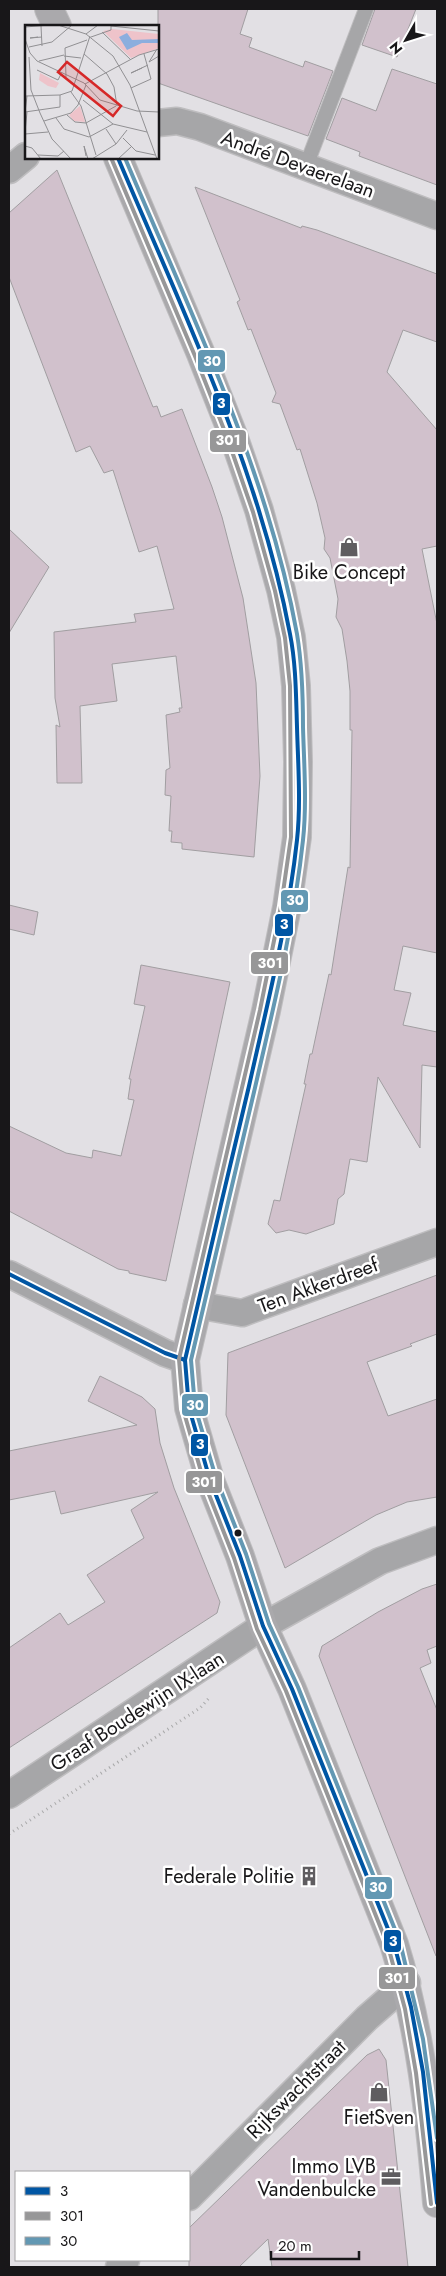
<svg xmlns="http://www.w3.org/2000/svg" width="446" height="2276" viewBox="0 0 446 2276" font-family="Jost,sans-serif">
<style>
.building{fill:#d1c1cc;stroke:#a19ea1}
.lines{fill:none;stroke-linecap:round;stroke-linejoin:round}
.lane-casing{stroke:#bebdbf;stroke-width:16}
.street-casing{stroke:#bebdbf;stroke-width:29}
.primary-casing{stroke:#bebdbf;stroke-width:30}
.path{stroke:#a9a9aa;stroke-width:3;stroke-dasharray:1 4;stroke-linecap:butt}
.lane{stroke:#a6a6a8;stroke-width:14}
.street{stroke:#a6a6a8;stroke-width:26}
.primary{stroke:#aaa9ac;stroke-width:28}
.bus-1-casing{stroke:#fff;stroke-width:8}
.bus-2-casing{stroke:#fff;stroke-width:8}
.bus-3-casing{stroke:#fff;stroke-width:8}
.bus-1{stroke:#0056a4;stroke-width:4}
.bus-2{stroke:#979798;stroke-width:4}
.bus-3{stroke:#6398b3;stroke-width:4}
.bus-dot{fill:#181719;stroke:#fff;stroke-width:2}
.labels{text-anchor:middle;stroke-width:5;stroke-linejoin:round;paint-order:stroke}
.street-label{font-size:20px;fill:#181719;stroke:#fff}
.poi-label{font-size:20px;fill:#181719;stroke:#fff}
.inset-road{fill:none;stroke:#919093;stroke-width:1}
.view{fill:#d62828;fill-opacity:0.15;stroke:#d62828;stroke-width:2.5}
.inset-edge{fill:none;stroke:#181719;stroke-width:2.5}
.line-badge{stroke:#fff;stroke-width:2}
.badge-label{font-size:14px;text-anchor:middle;font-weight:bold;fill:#fff}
</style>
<rect width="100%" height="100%" fill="#e2e0e4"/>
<g class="building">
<polygon points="158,9 248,9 240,34 252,38 249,47 303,67 305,61 333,71 308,136 158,83"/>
<polygon points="375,9 416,9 397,57 362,45"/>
<polygon points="392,69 437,84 437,185 359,156 360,152 326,139 342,98 376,111"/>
<polygon points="57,170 153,407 157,406 161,417 182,409 212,487 222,517 243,598 256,683 260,776 254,857 182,849 182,843 171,842 172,831 169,831 171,796 165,795 166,770 170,768 166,715 180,712 179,708 182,708 176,656 112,664 117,701 80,706 82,783 57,783 56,725 60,727 55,698 54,632 136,622 134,614 174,609 157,546 139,552 113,470 104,473 90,446 76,452 9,277 9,213"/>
<polygon points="195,187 301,228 302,226 317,230 437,274 437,342 403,330 387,372 437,430 437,546 422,549 437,624 437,953 403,946 394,990 411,993 403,1025 437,1032 437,1067 422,1065 420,1148 378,1077 367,1162 350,1159 344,1194 338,1199 334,1224 306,1234 289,1230 276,1233 268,1224 274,1200 280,1201 306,1084 304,1084 310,1054 312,1054 329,974 331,975 348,867 350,868 352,730 350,730 350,691 347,661 342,629 336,617 338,599 330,558 324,549 325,538 317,503 300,449 297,450 280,404 272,402 276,393 251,329 248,330 237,302 240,300"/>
<polygon points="9,529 49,567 9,633"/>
<polygon points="9,905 38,912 34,935 9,929"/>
<polygon points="141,965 230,982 166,1281 129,1273 129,1271 118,1269 9,1211 9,1126 66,1153 92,1158 93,1150 121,1156 134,1100 128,1099 131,1079 129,1079 145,1006 134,1004"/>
<polygon points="437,1275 437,1334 410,1344 412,1346 367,1362 388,1416 437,1399 437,1497 407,1502 376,1515 285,1568 226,1415 228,1353"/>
<polygon points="100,1376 142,1397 155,1409 160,1443 174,1488 220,1602 217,1613 9,1748 9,1648 60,1613 68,1625 105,1602 87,1575 144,1538 131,1510 158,1492 61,1514 55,1491 9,1500 9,1451 137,1425 88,1401"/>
<polygon points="437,1584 437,1646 427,1650 431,1663 420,1668 437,1710 437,1956 436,1956 319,1656 322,1646 378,1612 422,1589"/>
<polygon points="379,2049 386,2060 408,2267 272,2267 268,2239 239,2267 189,2267 189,2228 367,2055"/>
</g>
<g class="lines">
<defs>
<polyline id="lane" points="306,166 366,9"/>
<g id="street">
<polyline points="158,123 177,121 200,127 437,216"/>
<polyline points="9,170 26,156"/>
<polyline points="9,1274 165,1353 185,1360"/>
<polyline points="197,1305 242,1313 437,1242"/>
<polyline points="9,1795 263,1626 380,1561 437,1540"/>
<polyline points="189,2197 367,2018 407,1983"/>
<polyline points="119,2267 126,2260"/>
</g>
<g id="primary">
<polyline points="49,9 57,26"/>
<path d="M118 158 201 354 233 435 259 510 281 590 291 637 296 686 298 762 297 837 287 907 266 1011 185 1360 189 1408 210 1480 240 1556 263 1626 292 1689 394 1944C420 2027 430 2117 437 2203"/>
</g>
</defs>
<use href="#lane" class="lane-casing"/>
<use href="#street" class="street-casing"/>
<use href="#primary" class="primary-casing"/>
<polyline class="path" points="9,1834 200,1708 210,1697"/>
<use href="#lane" class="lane"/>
<use href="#street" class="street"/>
<use href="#primary" class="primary"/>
<defs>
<g id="bus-1">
<path d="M118 158C183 312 259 468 290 634 296 664 296 696 297 727 298 764 301 803 297 840 288 923 267 1005 249 1086 227 1177 206 1269 185 1360L189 1408 210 1480 240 1556 263 1626 292 1689 394 1944 411 2007 423 2072 437 2203"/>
<polyline points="9,1274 165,1353 185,1360"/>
</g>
<polyline id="bus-2" points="112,160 195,356 227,437 253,512 275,591 285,638 290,686 291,837 281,906 260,1010 179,1359 183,1409 204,1482 234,1558 257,1629 286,1691 388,1946 405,2009 416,2073 431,2204"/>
<path id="bus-3" d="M125 158C190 312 267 468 297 634 302 664 303 696 303 727 304 764 307 803 303 840 294 925 273 1009 254 1092 233 1181 212 1271 191 1360L195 1407 216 1478 246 1554 269 1624 298 1687 400 1942 423 2039 437 2138"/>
</defs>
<use href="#bus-1" class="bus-1-casing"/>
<use href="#bus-2" class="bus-2-casing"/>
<use href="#bus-3" class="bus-3-casing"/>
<use href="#bus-1" class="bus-1"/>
<use href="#bus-2" class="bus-2"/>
<use href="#bus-3" class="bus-3"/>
</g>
<defs>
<symbol id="shop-bare" viewBox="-9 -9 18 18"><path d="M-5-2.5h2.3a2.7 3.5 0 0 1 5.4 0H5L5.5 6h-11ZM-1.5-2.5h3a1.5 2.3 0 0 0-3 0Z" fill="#5f5d60" stroke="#fff" stroke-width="2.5" paint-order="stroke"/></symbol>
<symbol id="building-bare" viewBox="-9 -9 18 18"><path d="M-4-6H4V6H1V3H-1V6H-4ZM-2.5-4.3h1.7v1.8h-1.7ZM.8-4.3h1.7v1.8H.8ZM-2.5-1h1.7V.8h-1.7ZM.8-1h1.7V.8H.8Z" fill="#5f5d60" stroke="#fff" stroke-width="2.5" paint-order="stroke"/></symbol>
<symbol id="office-bare" viewBox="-9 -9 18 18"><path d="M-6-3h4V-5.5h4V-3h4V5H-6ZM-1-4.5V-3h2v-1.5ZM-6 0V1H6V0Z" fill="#5f5d60" stroke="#fff" stroke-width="2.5" paint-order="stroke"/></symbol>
</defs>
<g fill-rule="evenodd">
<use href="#shop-bare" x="335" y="533" width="28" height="28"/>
<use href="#building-bare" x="295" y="1862" width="28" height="28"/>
<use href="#shop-bare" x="365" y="2078" width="28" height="28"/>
<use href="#office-bare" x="377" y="2163" width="28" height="28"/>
</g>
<circle class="bus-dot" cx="238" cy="1533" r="4.5"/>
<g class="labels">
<g class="street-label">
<text transform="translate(298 164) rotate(20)" y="7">André Devaerelaan</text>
<text transform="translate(318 1285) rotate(-20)" y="7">Ten Akkerdreef</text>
<text transform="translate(137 1711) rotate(-33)" y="7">Graaf Boudewijn IX-laan</text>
<text transform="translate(296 2089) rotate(-45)" y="7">Rijkswachtstraat</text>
</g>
<g class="poi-label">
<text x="349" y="579">Bike Concept</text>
<text x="294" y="1883" text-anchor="end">Federale Politie</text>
<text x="379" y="2124">FietSven</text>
<text x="376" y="2173" text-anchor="end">Immo LVB<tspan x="376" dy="23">Vandenbulcke</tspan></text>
</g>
</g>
<g transform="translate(25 25)">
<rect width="134" height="134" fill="#e2e0e4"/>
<path d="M87 4 134 9V23L106 33 78 6ZM15 48 34 58 31 63 23 61 14 55ZM55 81 60 97 49 96 44 90Z" fill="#eec3ca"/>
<path d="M102 8 107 15 134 14V18H117L102 25 94 12Z" fill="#8caede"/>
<path class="inset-road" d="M33 0 61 9 88 31 105 60 132 134M16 1 17 21M86 1 134 6M0 2 25 0M77 7 106 35M61 9 73 0M13 12 5 13 17 12M66 12 86 5V1M0 14 5 28 12 36 59 58 75 75 112 86 134 87M4 22 27 17 47 0M132 24 124 37 134 31M59 29 82 49 89 62 92 81M39 31 56 33M4 32 6 65 15 88 27 114 46 134M14 36 39 30M117 43 106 48 123 40M12 45 33 55 36 49M41 52 40 23 62 15M60 59 114 30 134 24M106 63 126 54 119 29M46 67 56 81 71 130M0 71 35 70 47 66 65 11M58 75 88 99 122 107M0 87 35 82V70M0 87 2 71M42 90 50 97 61 98 91 81M31 93 39 104 64 112 88 99M19 96 46 88 53 80 61 60M81 104 91 119M0 107 2 87M0 109 23 107M98 113 111 126 130 130M0 121 7 123 16 134M13 130 33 131 39 126M61 131 59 121 63 134M67 134 91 119 102 105M93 134 106 122"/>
<path class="view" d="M42 37 96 81 88 91 33 47Z"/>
<rect width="134" height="134" class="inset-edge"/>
</g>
<g class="line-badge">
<rect x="197" y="349" width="29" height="24" rx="5" fill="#6398b3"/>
<rect x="212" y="392" width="19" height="24" rx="5" fill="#0056a4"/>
<rect x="209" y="429" width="38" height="24" rx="5" fill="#979798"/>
<rect x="280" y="889" width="29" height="24" rx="5" fill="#6398b3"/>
<rect x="274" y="913" width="20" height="24" rx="5" fill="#0056a4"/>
<rect x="250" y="951" width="39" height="24" rx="5" fill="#979798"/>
<rect x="181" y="1393" width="28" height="24" rx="5" fill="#6398b3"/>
<rect x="190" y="1433" width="19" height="24" rx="5" fill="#0056a4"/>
<rect x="185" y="1470" width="38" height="24" rx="5" fill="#979798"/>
<rect x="364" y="1876" width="29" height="24" rx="5" fill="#6398b3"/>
<rect x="383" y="1929" width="19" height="24" rx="5" fill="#0056a4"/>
<rect x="378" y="1966" width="38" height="24" rx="5" fill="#979798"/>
</g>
<g class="badge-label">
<text x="212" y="366">30</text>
<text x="221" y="408">3</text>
<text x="228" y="445">301</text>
<text x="295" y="905">30</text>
<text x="284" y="929">3</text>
<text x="270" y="968">301</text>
<text x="195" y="1410">30</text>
<text x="200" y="1449">3</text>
<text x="204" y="1487">301</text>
<text x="378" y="1892">30</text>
<text x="393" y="1946">3</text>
<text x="397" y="1983">301</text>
</g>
<rect width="446" height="2276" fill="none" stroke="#181719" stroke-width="20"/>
<rect x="15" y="2171" width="175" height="90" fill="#ffffff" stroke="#a3a2a3"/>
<rect x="25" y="2187" width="25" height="8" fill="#0056a4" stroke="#a3a2a3"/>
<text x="60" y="2196" font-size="15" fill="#181719">3</text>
<rect x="25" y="2212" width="25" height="8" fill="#979798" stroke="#a3a2a3"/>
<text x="60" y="2221" font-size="15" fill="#181719">301</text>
<rect x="25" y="2237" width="25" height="8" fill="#6398b3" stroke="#a3a2a3"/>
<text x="60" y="2246" font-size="15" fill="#181719">30</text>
<g transform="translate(406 40) rotate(231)" stroke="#ffffff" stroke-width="4" paint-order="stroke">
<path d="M0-4L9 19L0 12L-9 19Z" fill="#181719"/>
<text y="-8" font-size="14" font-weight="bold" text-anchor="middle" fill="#181719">N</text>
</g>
<path d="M271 2251v8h88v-8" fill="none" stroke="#181719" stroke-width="2.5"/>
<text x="278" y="2251" font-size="15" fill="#181719" stroke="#ffffff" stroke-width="4" paint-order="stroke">20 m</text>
</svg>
